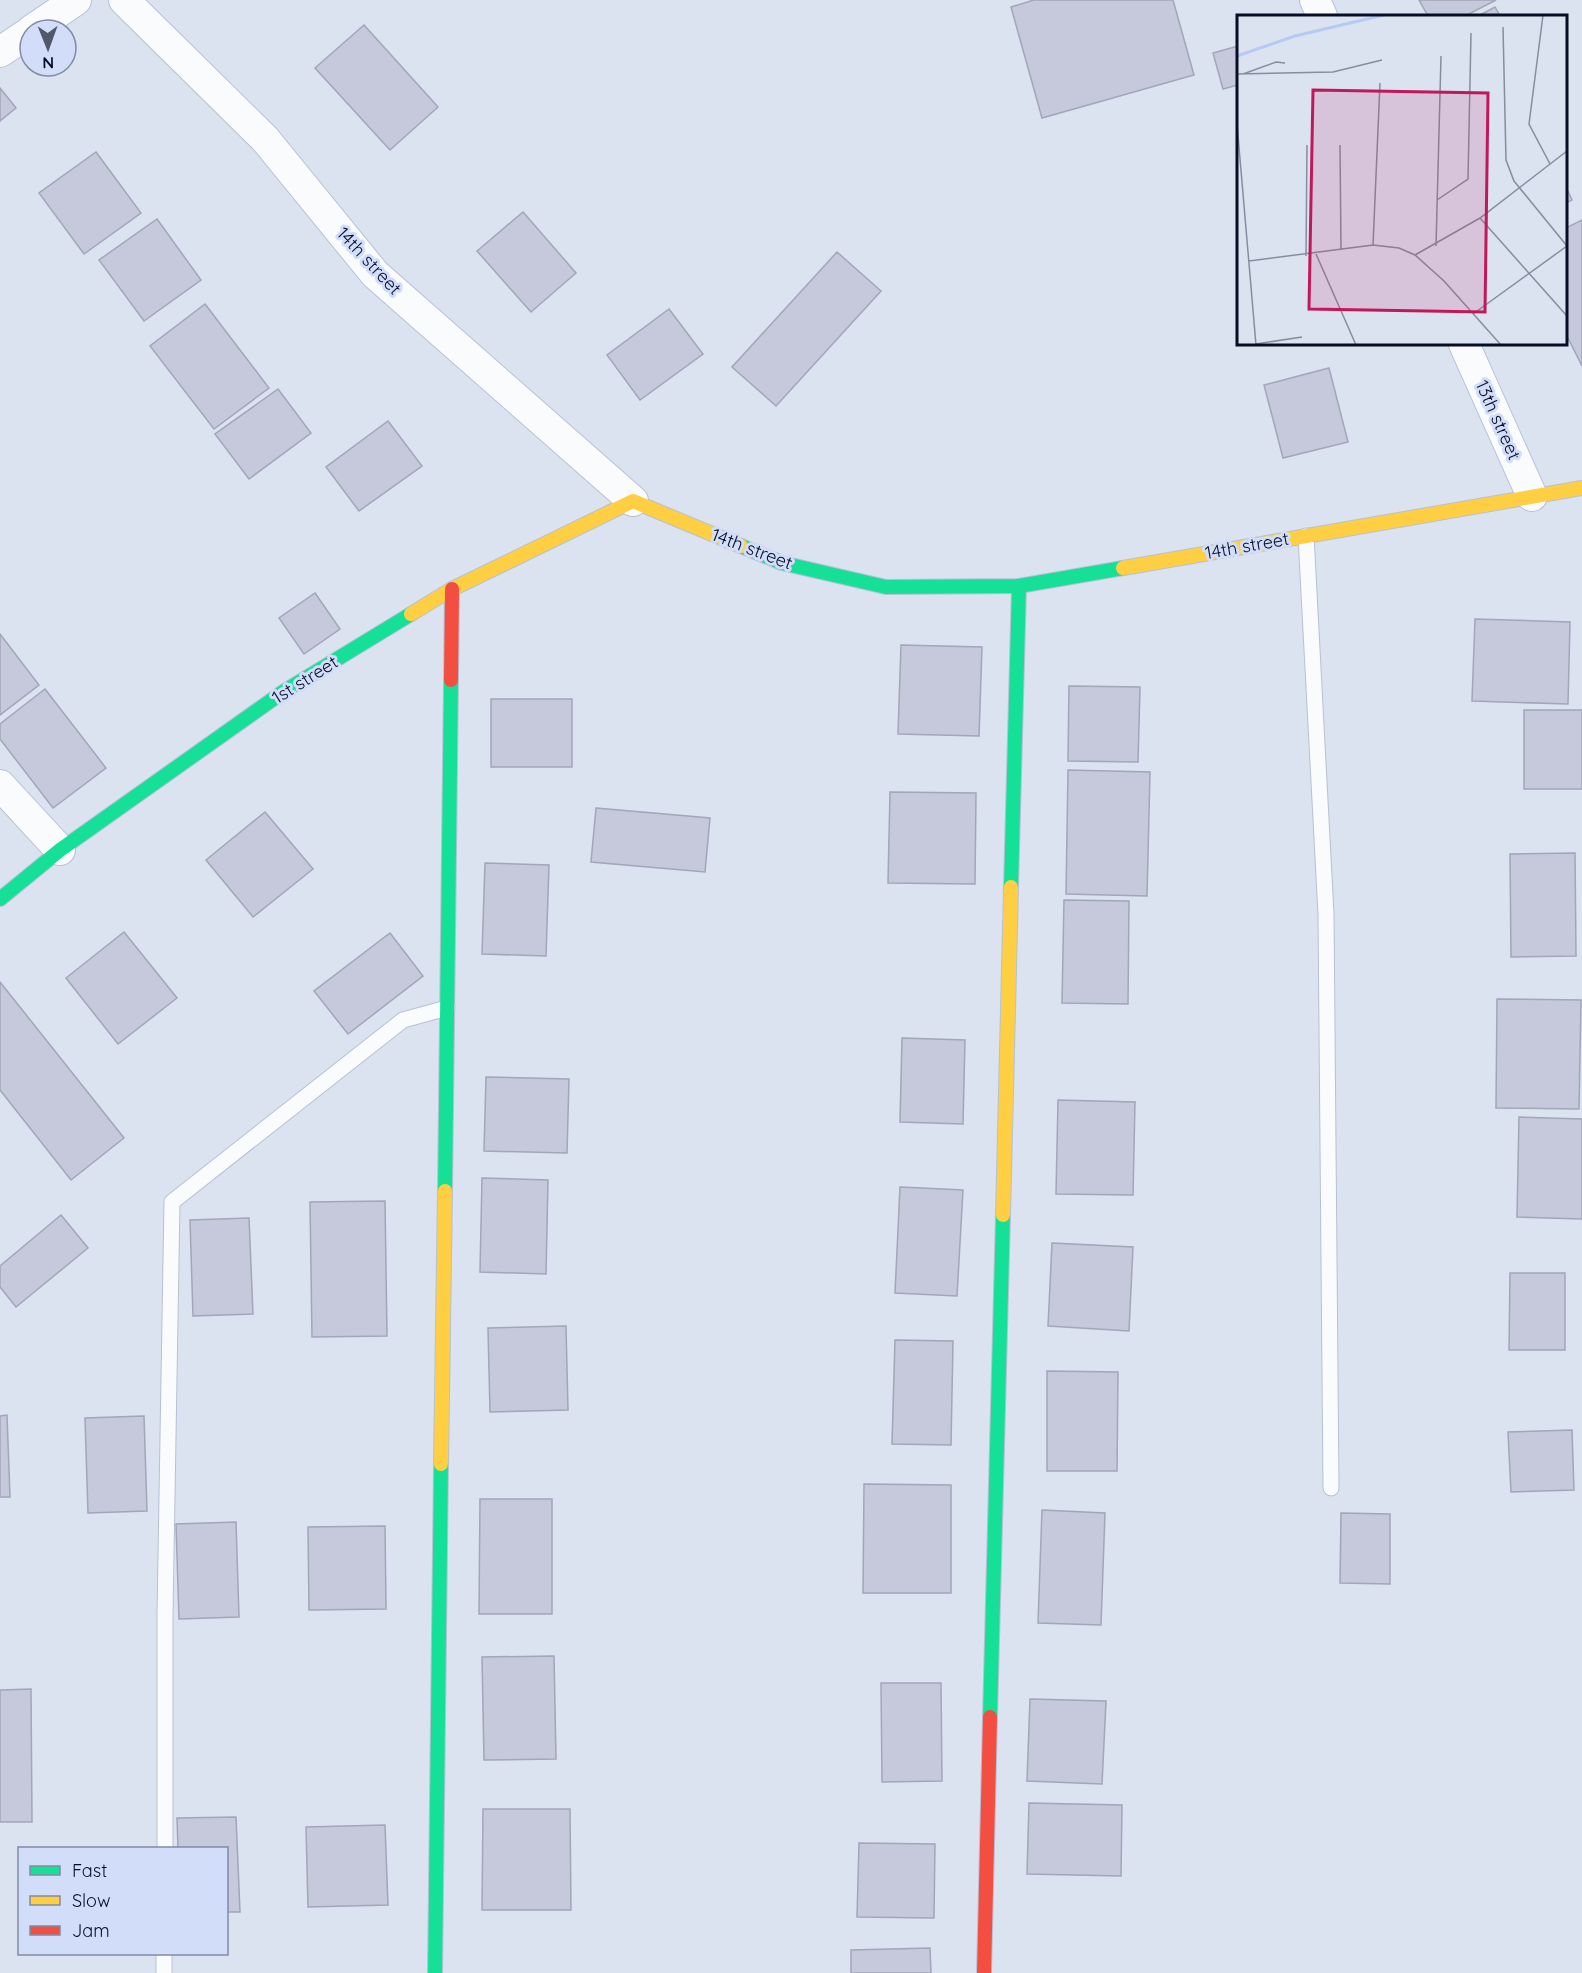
<svg xmlns="http://www.w3.org/2000/svg" width="1582" height="1973" viewBox="0 0 1582 1973" font-family="Quicksand,sans-serif">
<style>
.building{fill:#c6c9dc;stroke:#a3a5b8;stroke-width:1.5}
.lines{fill:none;stroke-linecap:round;stroke-linejoin:round}
.lane-casing{stroke:#b8c0d3;stroke-width:17}
.street-casing{stroke:#b8c0d3;stroke-width:32}
.fast-casing{stroke:#b8c0d3;stroke-width:16}
.slow-casing{stroke:#b8c0d3;stroke-width:16}
.jam-casing{stroke:#b8c0d3;stroke-width:16}
.lane{stroke:#fafbfd;stroke-width:15}
.street{stroke:#fafbfd;stroke-width:30}
.fast{stroke:#16e098;stroke-width:14}
.slow{stroke:#ffcf43;stroke-width:14}
.jam{stroke:#f24e42;stroke-width:14}
.labels{text-anchor:middle;stroke-width:6;stroke-linejoin:round;paint-order:stroke}
.street-label{font-size:18px;fill:#060e25;stroke:#d2def9}
.inset-river{fill:none;stroke:#b7caf4;stroke-width:3}
.inset-road{fill:none;stroke:#868d9f;stroke-width:1.5}
.view{fill:#c2185b;fill-opacity:0.15;stroke:#c2185b;stroke-width:3}
.inset-edge{fill:none;stroke:#060e25;stroke-width:3}
</style>
<rect width="100%" height="100%" fill="#dbe2f0"/>
<g class="building">
<polygon points="1034,0 1173,0 1194,75 1042,118 1011,7"/>
<polygon points="1419,0 1496,0 1465,16 1428,16"/>
<polygon points="1495,7 1500,16 1478,16"/>
<polygon points="364,25 438,107 390,150 315,68"/>
<polygon points="1238,46 1238,85 1223,89 1213,53"/>
<polygon points="0,88 16,108 0,121"/>
<polygon points="96,152 141,213 84,254 39,193"/>
<polygon points="1566,187 1572,200 1566,203"/>
<polygon points="523,212 576,273 531,312 477,251"/>
<polygon points="157,219 201,280 144,321 99,260"/>
<polygon points="1582,220 1582,366 1566,334 1566,228"/>
<polygon points="837,252 881,291 776,406 732,367"/>
<polygon points="205,304 269,388 214,429 150,346"/>
<polygon points="669,309 703,354 640,400 607,355"/>
<polygon points="1329,368 1348,442 1283,458 1264,385"/>
<polygon points="278,389 311,433 249,479 215,434"/>
<polygon points="388,421 422,466 359,511 326,467"/>
<polygon points="315,593 340,629 304,654 279,618"/>
<polygon points="1475,619 1570,622 1568,704 1472,701"/>
<polygon points="0,634 39,685 0,715"/>
<polygon points="901,645 982,647 979,736 898,734"/>
<polygon points="1069,686 1140,687 1138,762 1068,761"/>
<polygon points="45,689 106,768 53,808 0,739 0,724"/>
<rect x="491" y="699" width="81" height="68"/>
<rect x="1524" y="710" width="58" height="79"/>
<polygon points="1068,770 1150,772 1147,896 1066,894"/>
<polygon points="890,792 976,793 975,884 888,883"/>
<polygon points="596,808 710,818 705,872 591,862"/>
<polygon points="265,812 313,869 253,917 206,860"/>
<polygon points="1575,853 1576,956 1511,957 1510,854"/>
<polygon points="485,863 549,865 546,956 482,954"/>
<polygon points="1064,900 1129,901 1128,1004 1062,1003"/>
<polygon points="124,932 177,998 118,1044 66,978"/>
<polygon points="390,933 423,976 348,1034 314,991"/>
<polygon points="0,982 124,1138 71,1180 0,1090"/>
<polygon points="1497,999 1581,1000 1579,1109 1496,1108"/>
<polygon points="902,1038 965,1040 963,1124 900,1122"/>
<polygon points="486,1077 569,1079 567,1153 484,1151"/>
<polygon points="1058,1100 1135,1102 1133,1195 1056,1194"/>
<polygon points="1519,1117 1582,1119 1582,1219 1517,1217"/>
<polygon points="482,1178 548,1180 546,1274 480,1272"/>
<polygon points="900,1187 963,1190 957,1296 895,1293"/>
<polygon points="385,1201 387,1336 312,1337 310,1202"/>
<polygon points="61,1215 88,1248 16,1307 0,1287 0,1266"/>
<polygon points="249,1218 253,1314 193,1316 190,1220"/>
<polygon points="1052,1243 1133,1247 1129,1331 1048,1326"/>
<polygon points="1510,1273 1565,1273 1565,1350 1509,1350"/>
<polygon points="566,1326 568,1410 490,1412 488,1328"/>
<polygon points="895,1340 953,1341 951,1445 892,1444"/>
<polygon points="1047,1371 1118,1372 1117,1471 1047,1471"/>
<polygon points="7,1415 10,1497 0,1497 0,1416"/>
<polygon points="144,1416 147,1511 88,1513 85,1418"/>
<polygon points="1572,1430 1574,1490 1511,1492 1508,1432"/>
<polygon points="864,1484 951,1485 951,1593 863,1593"/>
<polygon points="480,1499 552,1499 552,1614 479,1614"/>
<polygon points="1042,1510 1105,1513 1101,1625 1038,1623"/>
<polygon points="1341,1513 1390,1514 1390,1584 1340,1583"/>
<polygon points="236,1522 239,1617 179,1619 176,1524"/>
<polygon points="385,1526 386,1609 309,1610 308,1527"/>
<polygon points="554,1656 556,1759 484,1760 482,1657"/>
<polygon points="881,1683 941,1683 942,1781 882,1782"/>
<polygon points="31,1689 32,1822 0,1822 0,1690"/>
<polygon points="1030,1699 1106,1701 1102,1784 1027,1781"/>
<polygon points="1029,1803 1122,1805 1121,1876 1027,1874"/>
<polygon points="483,1809 570,1809 571,1910 482,1910"/>
<polygon points="236,1817 240,1912 226,1912 226,1848 178,1848 177,1818"/>
<polygon points="385,1825 388,1905 308,1907 306,1827"/>
<polygon points="859,1843 935,1844 934,1918 857,1917"/>
<polygon points="930,1948 931,1973 851,1973 851,1950"/>
</g>
<g class="lines">
<defs>
<g id="lane">
<polyline points="1306,536 1326,914 1331,1488"/>
<polyline points="165,1848 165,1614 172,1202 403,1020 447,1008"/>
<polyline points="164,1973 164,1954"/>
</g>
<g id="street">
<polyline points="124,0 265,139 375,274 633,501"/>
<polyline points="1315,0 1322,16"/>
<polyline points="32,30 76,0"/>
<polyline points="0,52 30,32"/>
<polyline points="1464,344 1532,496"/>
<polyline points="0,785 60,850"/>
</g>
<g id="fast">
<polyline points="741,546 782,563 886,587 1019,586 1123,568"/>
<polyline points="1011,887 1019,586"/>
<polyline points="0,899 60,850 283,692 411,614"/>
<polyline points="445,1191 451,680"/>
<polyline points="990,1717 1003,1215"/>
<polyline points="435,1973 441,1464"/>
</g>
<g id="slow">
<polyline points="1123,568 1582,488"/>
<polyline points="411,614 452,589 633,501 741,546"/>
<polyline points="1003,1215 1011,887"/>
<polyline points="441,1464 445,1191"/>
</g>
<g id="jam">
<polyline points="451,680 452,589"/>
<polyline points="984,1973 990,1717"/>
</g>
</defs>
<use href="#lane" class="lane-casing"/>
<use href="#street" class="street-casing"/>
<use href="#fast" class="fast-casing"/>
<use href="#slow" class="slow-casing"/>
<use href="#jam" class="jam-casing"/>
<use href="#lane" class="lane"/>
<use href="#street" class="street"/>
<use href="#fast" class="fast"/>
<use href="#slow" class="slow"/>
<use href="#jam" class="jam"/>
</g>
<g class="labels">
<g class="street-label">
<text transform="translate(369 261) rotate(47)" y="6">14th street</text>
<text transform="translate(1498 420) rotate(66)" y="6">13th street</text>
<text transform="translate(1247 546) rotate(-10)" y="6">14th street</text>
<text transform="translate(752 549) rotate(21)" y="6">14th street</text>
<text transform="translate(305 680) rotate(-32)" y="6">1st street</text>
</g>
</g>
<g transform="translate(1237 15)">
<rect width="330" height="330" fill="#dbe2f0"/>
<path class="inset-river" d="M0 41 58 21 147 0"/>
<path class="inset-road" d="M306 0 292 109 313 149M266 12 269 145 277 166 330 231M0 59 96 57 145 45M6 59 39 47 48 48M0 109 19 330M103 130 104 235M200 185 231 164 234 18M243 203 330 301M136 230 143 68M199 231 204 41M79 239 119 330M178 240 243 203 330 136M69 241 70 130M12 246 136 230 162 233 178 240 207 266 264 330M236 299 330 231M19 329 65 322"/>
<path class="view" d="M76 75 251 78 248 297 72 294Z"/>
<rect width="330" height="330" class="inset-edge"/>
</g>
<rect x="18" y="1847" width="210" height="108" fill="#d2def9" stroke="#808ba4" stroke-width="1.5"/>
<rect x="30" y="1866" width="30" height="9" fill="#16e098" stroke="#808ba4" stroke-width="1.5"/>
<text x="72" y="1877" font-size="18" fill="#060e25">Fast</text>
<rect x="30" y="1896" width="30" height="9" fill="#ffcf43" stroke="#808ba4" stroke-width="1.5"/>
<text x="72" y="1907" font-size="18" fill="#060e25">Slow</text>
<rect x="30" y="1926" width="30" height="9" fill="#f24e42" stroke="#808ba4" stroke-width="1.5"/>
<text x="72" y="1937" font-size="18" fill="#060e25">Jam</text>
<g transform="translate(48 48) rotate(179)"><circle r="28" fill="#d2def9" stroke="#808ba4" stroke-width="1.5"/>
<path d="M0-4.5L10 22L0 15L-10 22Z" fill="#51586c"/>
<text y="-9" font-size="16" font-weight="bold" text-anchor="middle" fill="#060e25">N</text>
</g>
</svg>
